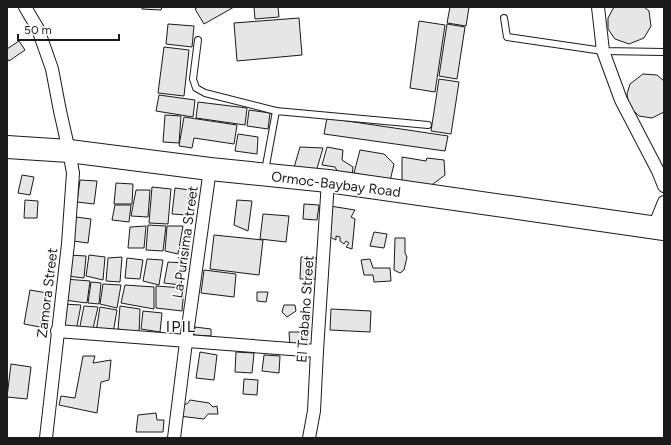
<svg xmlns="http://www.w3.org/2000/svg" width="671" height="445" viewBox="0 0 671 445" font-family="Figtree,sans-serif">
<style>
.building{fill:#e6e6e6;stroke:#1a1a1a}
.lines{fill:none;stroke-linecap:round;stroke-linejoin:round}
.lane-casing{stroke:#1a1a1a;stroke-width:8}
.street-casing{stroke:#1a1a1a;stroke-width:14}
.highway-casing{stroke:#1a1a1a;stroke-width:24}
.lane{stroke:#fff;stroke-width:6}
.street{stroke:#fff;stroke-width:12}
.highway{stroke:#fff;stroke-width:22}
.labels{text-anchor:middle;stroke-width:3;stroke-linejoin:round;paint-order:stroke}
.street-label{font-size:14px;fill:#1a1a1a;stroke:#fff}
.quarter-label{font-size:16px;letter-spacing:1px;fill:#1a1a1a;stroke:#fff}
</style>
<rect width="100%" height="100%" fill="#fff"/>
<g class="building">
<polygon points="142,7 162,7 161,10 142,9"/>
<polygon points="198,7 234,7 204,24 195,9"/>
<polygon points="254,7 278,7 279,17 255,19"/>
<polygon points="450,7 469,7 466,26 447,23"/>
<polygon points="614,7 644,7 649,11 651,26 644,38 629,44 615,39 608,29 608,18"/>
<polygon points="299,18 302,55 237,61 234,23"/>
<polygon points="419,21 445,25 435,92 410,88"/>
<polygon points="168,24 194,26 192,47 166,44"/>
<polygon points="447,24 465,27 457,79 439,76"/>
<polygon points="19,41 25,50 9,61 7,58 7,49"/>
<polygon points="164,47 189,50 184,96 158,93"/>
<polygon points="643,74 657,75 664,81 664,112 652,118 639,116 629,106 627,94 630,84"/>
<polygon points="439,79 459,82 451,134 431,131"/>
<polygon points="159,95 195,100 193,117 156,111"/>
<polygon points="198,102 247,108 245,125 196,118"/>
<polygon points="249,110 270,113 268,129 247,126"/>
<polygon points="165,115 181,116 179,143 163,142"/>
<polygon points="184,117 237,125 234,144 194,138 192,148 179,146"/>
<polygon points="327,118 448,136 445,151 324,134"/>
<polygon points="238,134 258,137 257,154 235,151"/>
<polygon points="300,147 323,148 316,172 293,171"/>
<polygon points="327,147 343,150 342,160 353,167 352,176 340,176 335,167 322,165"/>
<polygon points="360,150 384,154 394,164 390,181 354,173"/>
<polygon points="402,157 426,161 427,158 444,160 445,175 429,187 402,181"/>
<polygon points="22,175 34,177 30,195 18,193"/>
<polygon points="80,180 97,181 94,204 77,202"/>
<polygon points="116,183 133,184 132,204 114,204"/>
<polygon points="152,187 171,189 168,224 149,223"/>
<polygon points="175,188 190,190 187,215 172,214"/>
<polygon points="136,190 150,190 148,217 131,216"/>
<polygon points="25,200 38,201 37,218 24,218"/>
<polygon points="237,200 252,201 248,231 234,225"/>
<polygon points="304,204 319,205 317,220 303,219"/>
<polygon points="115,205 131,205 129,222 112,220"/>
<polygon points="330,206 355,210 351,217 355,219 352,249 346,247 349,243 346,241 344,244 340,241 340,237 336,236 336,240 330,237"/>
<polygon points="263,214 289,216 286,242 260,239"/>
<polygon points="76,217 91,219 88,243 73,241"/>
<polygon points="148,225 166,226 163,251 146,250"/>
<polygon points="146,226 144,248 128,248 130,227"/>
<polygon points="167,226 183,226 178,254 165,251"/>
<polygon points="374,232 387,234 384,248 370,246"/>
<polygon points="214,235 263,240 259,275 210,269"/>
<polygon points="395,238 405,238 405,253 407,257 404,270 400,273 394,270"/>
<polygon points="69,255 86,256 84,278 67,276"/>
<polygon points="89,255 105,257 103,280 86,276"/>
<polygon points="122,257 120,282 106,281 108,258"/>
<polygon points="301,257 318,258 317,279 300,279"/>
<polygon points="127,258 143,260 140,279 125,278"/>
<polygon points="147,259 163,260 159,285 143,281"/>
<polygon points="370,259 373,268 390,268 391,281 374,282 373,275 364,275 361,260"/>
<polygon points="168,262 184,263 181,285 164,283"/>
<polygon points="204,270 236,274 234,297 201,293"/>
<polygon points="65,279 90,281 87,303 64,300"/>
<polygon points="91,282 101,283 99,304 88,303"/>
<polygon points="103,284 121,285 117,308 100,304"/>
<polygon points="125,285 154,287 154,309 121,303"/>
<polygon points="156,286 184,288 182,311 156,308"/>
<polygon points="30,290 47,293 40,327 24,324"/>
<polygon points="257,292 268,292 266,302 257,301"/>
<polygon points="63,304 81,305 76,331 59,329"/>
<polygon points="284,305 295,305 296,311 287,317 282,312"/>
<polygon points="84,306 98,307 92,333 79,331"/>
<polygon points="120,306 140,309 139,333 118,329"/>
<polygon points="100,307 117,310 113,333 96,332"/>
<polygon points="331,309 371,311 370,332 330,330"/>
<polygon points="143,311 162,313 160,332 141,329"/>
<polygon points="195,327 211,329 211,336 194,335"/>
<polygon points="289,332 307,332 306,349 290,347"/>
<polygon points="200,352 217,355 214,380 196,378"/>
<polygon points="236,352 254,353 252,373 235,372"/>
<polygon points="264,355 280,356 279,373 262,371"/>
<polygon points="83,356 95,356 93,363 111,360 109,380 101,382 97,413 59,405 61,396 75,398"/>
<polygon points="11,364 31,367 27,399 7,397"/>
<polygon points="244,379 258,380 257,395 243,394"/>
<polygon points="190,400 209,403 213,407 217,406 218,414 208,414 204,419 179,416 181,404 187,404"/>
<polygon points="156,413 157,420 164,420 163,432 136,432 138,415"/>
</g>
<g class="lines">
<defs>
<g id="lane">
<polyline points="504,18 507,37 603,51 664,52"/>
<polyline points="198,40 193,79 196,88 205,93 276,111"/>
<polyline points="265,171 276,111 428,125"/>
</g>
<g id="street">
<polyline points="25,7 38,29 52,69 60,111 69,151 73,173 68,244 46,438"/>
<polyline points="598,7 603,51 621,100 658,171 664,186"/>
<polyline points="654,227 664,202"/>
<polyline points="57,331 317,351"/>
<polyline points="174,438 187,334 210,169"/>
<polyline points="309,438 314,411 317,351 328,181"/>
</g>
<polyline id="highway" points="7,147 69,151 210,169 328,181 664,229"/>
</defs>
<use href="#lane" class="lane-casing"/>
<use href="#street" class="street-casing"/>
<use href="#highway" class="highway-casing"/>
<use href="#lane" class="lane"/>
<use href="#street" class="street"/>
<use href="#highway" class="highway"/>
</g>
<g class="labels">
<g class="street-label">
<text transform="translate(336 184) rotate(7)" y="5">Ormoc-Baybay Road</text>
<text transform="translate(185 242) rotate(-82)" y="5">La Purisima Street</text>
<text transform="translate(47 293) rotate(-83)" y="5">Zamora Street</text>
<text transform="translate(305 309) rotate(-86)" y="5">El Trabaho Street</text>
</g>
<g class="quarter-label">
<text x="181" y="332">IPIL</text>
</g>
</g>
<rect width="671" height="445" fill="none" stroke="#1a1a1a" stroke-width="16"/>
<path d="M18 34v6h101v-6" fill="none" stroke="#1a1a1a" stroke-width="2"/>
<text x="24" y="34" font-size="12" fill="#1a1a1a" stroke="#ffffff" stroke-width="3" paint-order="stroke">50 m</text>
</svg>
